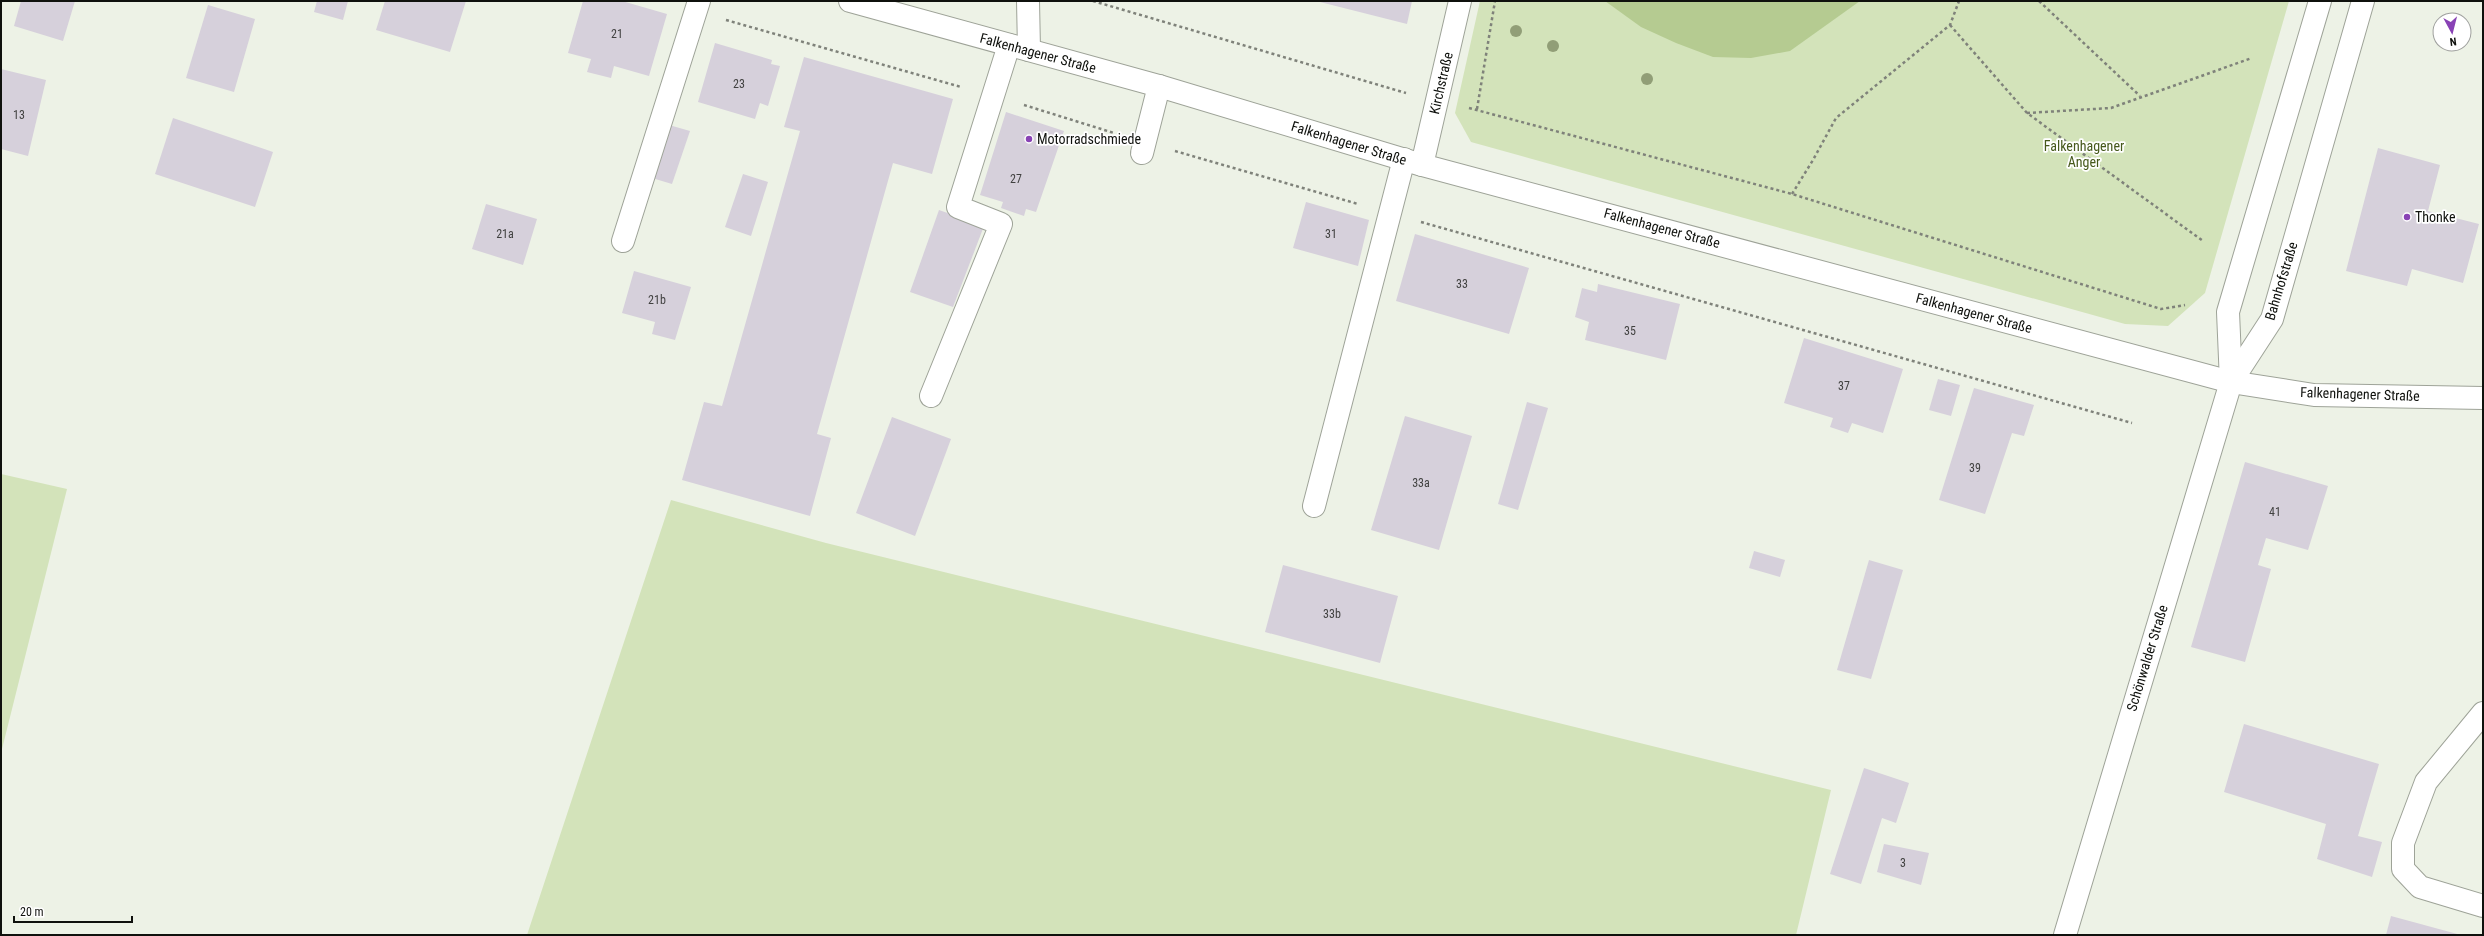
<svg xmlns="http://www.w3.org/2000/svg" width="2484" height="936" viewBox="0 0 2484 936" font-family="'Roboto Condensed',sans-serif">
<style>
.green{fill:#d3e3ba}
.water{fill:#b5cb91}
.building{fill:#d6d0db}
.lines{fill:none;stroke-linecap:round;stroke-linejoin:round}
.minor-casing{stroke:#9ea398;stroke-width:24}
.major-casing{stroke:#9ea398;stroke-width:24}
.path{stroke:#7f827a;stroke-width:2.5;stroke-dasharray:3 3;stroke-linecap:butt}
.minor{stroke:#fff;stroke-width:22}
.major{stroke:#fff;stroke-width:22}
.tree{fill:#919e77}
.poi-dot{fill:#8942b5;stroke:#fff;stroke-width:1.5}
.labels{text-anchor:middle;stroke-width:3.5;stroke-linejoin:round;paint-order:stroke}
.number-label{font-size:12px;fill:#414140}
.street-label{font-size:14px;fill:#0f110d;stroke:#fff}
.poi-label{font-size:14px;fill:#0f110d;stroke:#fff;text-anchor:start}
.park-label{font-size:14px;fill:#46591c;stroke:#fff}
</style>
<rect width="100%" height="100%" fill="#edf2e6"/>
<g class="green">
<polygon points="1480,1 2289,1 2205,293 2168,326 2125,324 1471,142 1455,113"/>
<polygon points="1,474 67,489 1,753"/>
<polygon points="671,500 826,543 1831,790 1796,935 527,935"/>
</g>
<polygon class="water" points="1605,1 1860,1 1790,51 1751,58 1713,57 1676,43 1641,27"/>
<g class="building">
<polygon points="21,1 75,1 63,41 14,26"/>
<polygon points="317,1 348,1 343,20 314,12"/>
<polygon points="385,1 466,1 450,52 376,30"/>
<polygon points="583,1 622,1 667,14 649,76 614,66 611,78 587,72 591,59 568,53"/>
<polygon points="1316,1 1412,1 1407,24"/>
<polygon points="208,5 255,19 234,92 186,78"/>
<polygon points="715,43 772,60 771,64 780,66 768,106 760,103 755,119 698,102"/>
<polygon points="804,57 953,99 932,174 893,163 817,434 831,438 810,516 682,480 704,402 722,406 800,131 784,127"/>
<polygon points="1,69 46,80 28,156 1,149"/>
<polygon points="1006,112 1064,131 1036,212 1026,209 1024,216 1001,208 1003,202 980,195"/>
<polygon points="173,118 273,152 255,207 155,174"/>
<polygon points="669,125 690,131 672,184 652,178"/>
<polygon points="2378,148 2440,165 2428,211 2479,224 2463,283 2412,269 2407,286 2346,271"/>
<polygon points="743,174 768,182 751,236 725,227"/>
<polygon points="1306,202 1369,220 1358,266 1293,248"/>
<polygon points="486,204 537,219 523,265 472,249"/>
<polygon points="939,210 984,226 953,307 910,292"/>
<polygon points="1415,234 1529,268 1509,334 1396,301"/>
<polygon points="634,271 691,287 675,340 652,334 655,322 622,313"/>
<polygon points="1598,284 1680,304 1666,360 1585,340 1589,322 1575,317 1582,288 1597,292"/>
<polygon points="1804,338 1903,369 1883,433 1852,423 1848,433 1830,427 1833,418 1784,403"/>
<polygon points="1938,379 1960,385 1951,416 1929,410"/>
<polygon points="1974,388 2034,405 2024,436 2012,433 1985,514 1939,500"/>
<polygon points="1527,402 1548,408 1518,510 1498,504"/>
<polygon points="1405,416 1472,436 1439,550 1371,530"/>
<polygon points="892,417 951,439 915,536 856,513"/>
<polygon points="2245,462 2328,486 2308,550 2266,538 2258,565 2271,569 2245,662 2191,647"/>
<polygon points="1754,551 1785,560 1780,577 1749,568"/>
<polygon points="1869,560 1903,570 1871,679 1837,670"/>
<polygon points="1283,565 1398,596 1380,663 1265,632"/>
<polygon points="2244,724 2379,764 2358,836 2382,842 2372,877 2317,859 2326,824 2224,792"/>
<polygon points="1864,768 1909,783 1896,823 1882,818 1861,884 1830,874"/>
<polygon points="1884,844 1929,853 1921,885 1877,872"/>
<polygon points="2391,916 2461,935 2386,935"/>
</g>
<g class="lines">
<defs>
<g id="minor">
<polyline points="1028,1 1029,50"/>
<polyline points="1142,153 1159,86"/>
<polyline points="1422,165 1460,1"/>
<polyline points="623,241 699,1"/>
<polyline points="2231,382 2272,319 2363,1"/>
<polyline points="2231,382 2228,312 2320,1"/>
<polyline points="931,396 1001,224 958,207 1009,45"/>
<polyline points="1314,506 1404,159"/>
<polyline points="2483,713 2426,782 2403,843 2403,869 2420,887 2483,906"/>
</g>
<g id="major">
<polyline points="850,1 1159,86 1422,165 2231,382 2314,395 2483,398"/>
<polyline points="2065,935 2231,382"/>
</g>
</defs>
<use href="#minor" class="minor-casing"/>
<use href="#major" class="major-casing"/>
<g class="path">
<polyline points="1093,1 1406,93"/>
<polyline points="2039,1 2140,96"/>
<polyline points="726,20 961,87"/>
<polyline points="1950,25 2027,113 2203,241"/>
<polyline points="1024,105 1114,133"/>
<polyline points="1469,108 1792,194 2161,309 2185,305"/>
<polyline points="1477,109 1495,1"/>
<polyline points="2027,113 2111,108 2252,58"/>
<polyline points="1175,151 1358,204"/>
<polyline points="1792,194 1813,160 1836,118 1950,25 1959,1"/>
<polyline points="1421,222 2132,423"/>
</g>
<use href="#minor" class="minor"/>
<use href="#major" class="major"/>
</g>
<g class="tree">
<circle cx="1516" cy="31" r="6"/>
<circle cx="1553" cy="46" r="6"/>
<circle cx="1647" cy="79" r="6"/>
</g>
<g class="poi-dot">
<circle cx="1029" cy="139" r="4"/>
<circle cx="2407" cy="217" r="4"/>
</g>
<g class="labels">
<g class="number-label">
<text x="617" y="38">21</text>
<text x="739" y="88">23</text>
<text x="19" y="119">13</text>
<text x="1016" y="183">27</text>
<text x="505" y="238">21a</text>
<text x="1331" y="238">31</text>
<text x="1462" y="288">33</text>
<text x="657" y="304">21b</text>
<text x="1630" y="335">35</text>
<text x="1844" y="390">37</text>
<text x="1975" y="472">39</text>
<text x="1421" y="487">33a</text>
<text x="2275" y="516">41</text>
<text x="1332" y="618">33b</text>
<text x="1903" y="867">3</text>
</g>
<g class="street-label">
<text transform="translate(1038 53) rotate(15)" y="5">Falkenhagener Straße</text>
<text transform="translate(1441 83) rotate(-77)" y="5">Kirchstraße</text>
<text transform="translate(1349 143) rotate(17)" y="5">Falkenhagener Straße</text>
<text transform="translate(1662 228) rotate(15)" y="5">Falkenhagener Straße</text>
<text transform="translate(2281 281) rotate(-73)" y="5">Bahnhofstraße</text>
<text transform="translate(1974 313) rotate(15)" y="5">Falkenhagener Straße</text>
<text transform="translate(2360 394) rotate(2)" y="5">Falkenhagener Straße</text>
<text transform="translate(2147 658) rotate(-73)" y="5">Schönwalder Straße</text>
</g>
<g class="poi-label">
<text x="1037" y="144">Motorradschmiede</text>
<text x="2415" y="222">Thonke</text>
</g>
<g class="park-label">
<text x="2084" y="151">Falkenhagener<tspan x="2084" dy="16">Anger</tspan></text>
</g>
</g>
<rect width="2484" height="936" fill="none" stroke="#0f110d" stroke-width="4"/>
<g transform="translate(2452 32) rotate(173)"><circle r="19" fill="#ffffff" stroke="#9fa09e"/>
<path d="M0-3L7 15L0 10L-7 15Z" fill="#8942b5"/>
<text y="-6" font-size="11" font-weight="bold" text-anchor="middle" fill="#0f110d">N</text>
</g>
<path d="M14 916v6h118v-6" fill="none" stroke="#0f110d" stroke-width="2"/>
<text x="20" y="916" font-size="12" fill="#0f110d" stroke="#ffffff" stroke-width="3" paint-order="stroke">20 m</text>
</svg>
